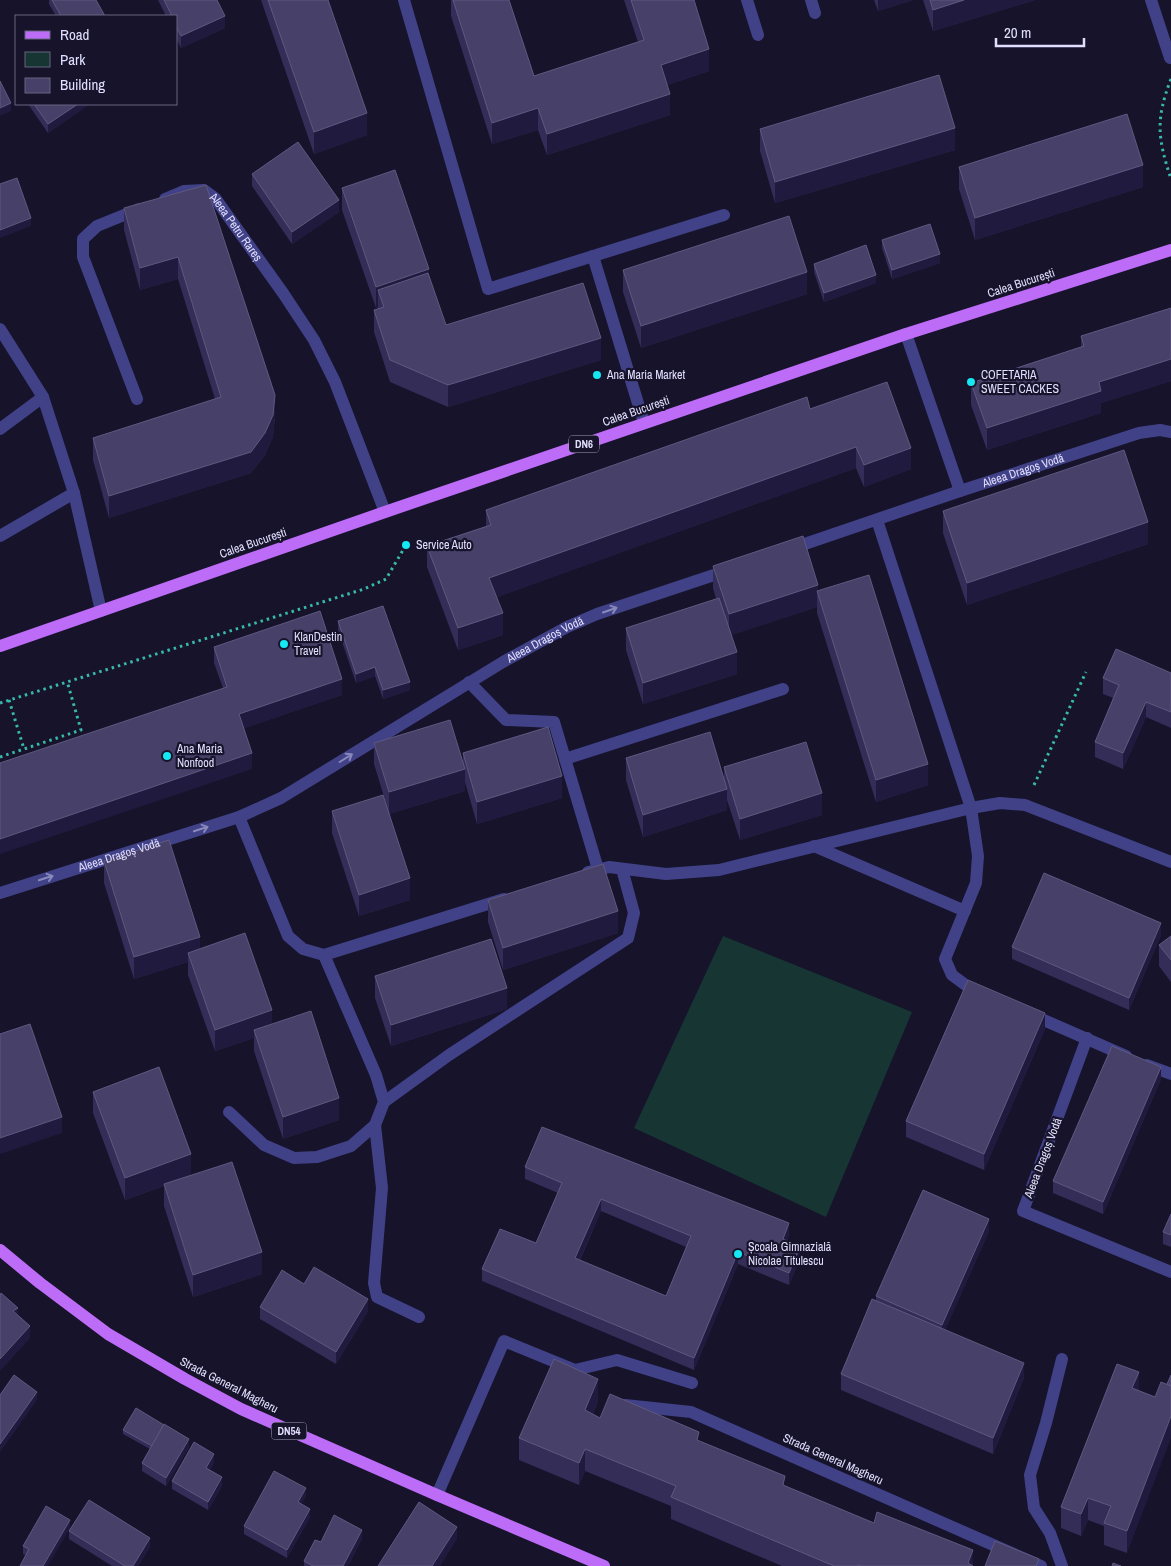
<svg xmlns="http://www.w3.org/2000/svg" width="1171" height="1566" viewBox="0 0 1171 1566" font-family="'Archivo Narrow',sans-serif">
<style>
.green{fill:#163533}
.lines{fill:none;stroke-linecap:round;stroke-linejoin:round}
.path{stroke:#38b9ab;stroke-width:3;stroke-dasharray:2.5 4;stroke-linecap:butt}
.minor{stroke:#414188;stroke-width:12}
.major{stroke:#bd6cf8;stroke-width:12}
.wall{fill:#342d57;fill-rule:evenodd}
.shaded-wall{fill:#201b3e}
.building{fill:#474069;stroke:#5f5980;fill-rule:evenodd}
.oneway{stroke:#8988bd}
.poi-dot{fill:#15e7f3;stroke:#16132b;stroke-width:2}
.labels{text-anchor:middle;stroke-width:4.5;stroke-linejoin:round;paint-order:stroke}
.shield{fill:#16132b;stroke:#a4a2be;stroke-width:1}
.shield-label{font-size:11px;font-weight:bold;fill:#e1dffd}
.street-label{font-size:12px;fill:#e1dffd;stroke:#16132b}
.poi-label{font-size:12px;fill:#e1dffd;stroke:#16132b;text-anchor:start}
</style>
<rect width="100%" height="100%" fill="#16132b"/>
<polygon class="green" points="723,936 912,1012 826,1217 634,1128"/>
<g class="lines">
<g class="path">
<path d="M1171 79C1155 120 1158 139 1171 179"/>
<polyline points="9,700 24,749"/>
<polyline points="0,703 364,589 386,579 406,545"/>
<polyline points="0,757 81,730 67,681"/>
<polyline points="1034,785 1086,672"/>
</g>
<g class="minor">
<polyline points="404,0 488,289 724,215"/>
<polyline points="747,0 758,35"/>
<polyline points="811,0 815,13"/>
<polyline points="1151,0 1170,58"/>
<path id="s1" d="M165 199 184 191 204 190 215 198 283 293 314 340 335 382 385 512"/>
<polyline points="593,256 644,423"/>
<polyline points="0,329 43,397 74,493 101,611"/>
<polyline points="906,334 960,491"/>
<polyline points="137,399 83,257 83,239 97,226 139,209"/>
<polyline points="0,429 43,397"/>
<polyline points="877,520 971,808 978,856 976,883 945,959 952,975 967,986 980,992"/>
<polyline points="0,536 74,493"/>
<path id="s2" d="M790 549 960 491 1139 433 1160 430 1171 432"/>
<polyline points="469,682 506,720 554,722 598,869"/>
<polyline points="565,759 783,689"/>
<polyline points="239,817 288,936 303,949 324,955 504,899"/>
<polyline points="814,846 965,911"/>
<polyline points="588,872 609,867 666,874 719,870 971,808 1000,803 1025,805 1171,862"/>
<path id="s3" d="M0 893 239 817 281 798 503 662 567 627 597 614 729 570"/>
<polyline points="1030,1014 1126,1056"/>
<polyline points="1087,1038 1023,1211 1171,1272"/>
<polyline points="1147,1065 1171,1074"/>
<polyline points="384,1102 449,1055 628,938 634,913 622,869"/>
<polyline points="229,1112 264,1145 294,1158 317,1157 351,1146 375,1125 384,1102 376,1075 324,955"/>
<polyline points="375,1125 382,1188 374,1283 377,1297 419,1317"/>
<polyline points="1062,1359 1046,1423 1030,1475 1034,1508 1050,1533 1062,1566"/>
<polyline points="625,1405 691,1412 1041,1566"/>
<polyline points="437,1495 504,1341 575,1370 617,1360 692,1383"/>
</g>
<g class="major">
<polyline points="0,646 385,512 906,334 1171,250"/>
<polyline points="0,1250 40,1283 108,1334 185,1379 241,1409 437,1495 604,1566"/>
</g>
</g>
<g class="wall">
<polygon points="49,0 96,0 105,16 56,16 49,4"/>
<polygon points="158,0 217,0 225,28 181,48 176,38 176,16 166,16"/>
<polygon points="261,0 328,0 367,135 314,154"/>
<polygon points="451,0 509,0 534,76 638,42 624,0 694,0 709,71 667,85 670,115 547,155 538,130 492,144 451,16"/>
<polygon points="874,0 913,0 878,11"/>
<polygon points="923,0 1035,0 933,31"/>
<polygon points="28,104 88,104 88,105 48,133"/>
<polygon points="760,129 955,150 775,203 760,151"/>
<polygon points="959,167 1143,187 975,240 959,189"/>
<polygon points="252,174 339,212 292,244 252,186"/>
<polygon points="206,185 275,417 273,437 265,455 251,473 109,518 93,460 93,438 215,399 178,279 140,290 124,230 124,208"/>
<polygon points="342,188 429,277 446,325 601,360 448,407 390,382 374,332 374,310 378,309 378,307 376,308 342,210"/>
<polygon points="882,240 940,263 892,279 882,248"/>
<polygon points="814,264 876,283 824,302 814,272"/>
<polygon points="623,270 807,294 641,348 623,292"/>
<polygon points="1171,308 1171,381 1101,403 1101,413 987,450 971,405 971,383 1081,347 1081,336"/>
<polygon points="810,409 911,469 864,487 856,468 497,597 503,635 458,650 427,567 427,546 486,526 486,510"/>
<polygon points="943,511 1148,544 967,605 943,533"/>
<polygon points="713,566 818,591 928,785 876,802 817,613 817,607 731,635 737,674 643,704 626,650 626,628 716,599 713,588"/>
<polygon points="338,621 410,690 383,699 375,676 356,683 338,630"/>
<polygon points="214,647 342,695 244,728 252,769 214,663"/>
<polygon points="1171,673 1171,728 1146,717 1123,769 1095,757 1095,742 1113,698 1103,694 1103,678"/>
<polygon points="374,743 463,761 463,753 562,798 477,824 465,782 465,791 389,814 410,900 359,916 332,833 332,811 388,810 374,764"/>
<polygon points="626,758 724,777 724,767 822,815 740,840 727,800 727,810 643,837 626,780"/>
<polygon points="104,861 200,949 272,1024 339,1120 283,1139 254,1051 254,1038 215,1051 188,975 188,962 134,979 104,883"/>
<polygon points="488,900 618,933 503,970 488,922"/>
<polygon points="1161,935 1129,1010 1012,959 1012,947"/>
<polygon points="1171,936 1171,982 1159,966 1159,945"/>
<polygon points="375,976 507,1009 391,1046 375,998"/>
<polygon points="1045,1029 984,1170 906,1137 906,1121"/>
<polygon points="1161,1079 1103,1214 1053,1193 1053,1181"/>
<polygon points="93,1092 191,1175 262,1274 193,1297 164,1206 164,1186 125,1200 93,1113"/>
<path d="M525 1167 789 1235 787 1241 800 1259 789 1285 738 1264 694 1370 482 1281V1269L536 1243 558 1193 525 1179ZM601 1211 686 1247 666 1296 580 1260Z"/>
<polygon points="1171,1214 1171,1247 1163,1244 1163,1232"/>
<polygon points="989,1231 945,1330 1024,1378 993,1454 841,1390 841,1374 876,1301 876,1296"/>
<polygon points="304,1284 368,1311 336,1364 260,1319 260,1307"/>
<polygon points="1139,1391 1155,1397 1127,1553 1104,1545 1104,1526 1088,1520 1081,1536 1061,1528 1061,1507"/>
<polygon points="598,1401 593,1414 600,1418 699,1441 785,1486 973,1566 782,1566 671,1519 671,1506 585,1471 579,1485 519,1460 519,1438"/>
<polygon points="123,1430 189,1447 166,1486 142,1471 142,1463 150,1449 123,1434"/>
<polygon points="214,1462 210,1470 222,1486 208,1510 172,1489 172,1481"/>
<polygon points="306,1496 301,1504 310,1517 287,1558 244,1534 244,1526"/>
<polygon points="70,1528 25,1555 23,1554 23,1546"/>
<polygon points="69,1531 150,1547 138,1566 112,1566 69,1539"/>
<polygon points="362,1538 348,1566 304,1566 304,1561 321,1542"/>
</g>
<g class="shaded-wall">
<polygon points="878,0 913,0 878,11"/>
<polygon points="964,0 1035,0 933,31 933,10"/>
<polygon points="225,16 225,28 181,48 181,36"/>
<polygon points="709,49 709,71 661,87 661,65"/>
<polygon points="670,94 670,115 547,155 547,134"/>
<polygon points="11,103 11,111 0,116 0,108"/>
<polygon points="78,104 88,104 88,105 48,133 48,124"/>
<polygon points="538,108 538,130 492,144 492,123"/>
<polygon points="367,113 367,135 314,154 314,132"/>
<polygon points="955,128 955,150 775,203 775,182"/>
<polygon points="1143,165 1143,187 975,240 975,218"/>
<polygon points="339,200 339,212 292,244 292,232"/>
<polygon points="31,218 31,226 0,238 0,230"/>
<polygon points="940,254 940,263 892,279 892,270"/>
<polygon points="178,257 178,279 140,290 140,268"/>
<polygon points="429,269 429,290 378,290 378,307 376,308 376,287"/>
<polygon points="807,272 807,294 641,348 641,326"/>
<polygon points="876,275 876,283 824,302 824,293"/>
<polygon points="601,338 601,360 448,407 448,385"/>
<polygon points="1171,359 1171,381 1101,403 1101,413 987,450 987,428 1099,382"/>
<polygon points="275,395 275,417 273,437 265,455 251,473 109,518 109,496"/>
<polygon points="856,447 856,468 489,600 489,578"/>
<polygon points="911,448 911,469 864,487 864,465"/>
<polygon points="1148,522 1148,544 967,605 967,583"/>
<polygon points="818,585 818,596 817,591 817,607 729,636 729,614"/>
<polygon points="503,613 503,635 458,650 458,628"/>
<polygon points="737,652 737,674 643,704 643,683"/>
<polygon points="375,667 375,676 356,683 356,674"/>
<polygon points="342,679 342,695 239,730 239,714"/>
<polygon points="410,682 410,690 383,699 383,690"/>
<polygon points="1146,702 1146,717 1123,769 1123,753"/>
<polygon points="252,753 252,769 0,854 0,839"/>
<polygon points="928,764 928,785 876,802 876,780"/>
<polygon points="465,769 465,791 389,814 389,792"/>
<polygon points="562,776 562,798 477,824 477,802"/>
<polygon points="727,789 727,810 643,837 643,815"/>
<polygon points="822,793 822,815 740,840 740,819"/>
<polygon points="410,878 410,900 359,916 359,895"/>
<polygon points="618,911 618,933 503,970 503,948"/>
<polygon points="1161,923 1161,935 1129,1010 1129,998"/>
<polygon points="200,937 200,958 188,953 188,962 134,979 134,957"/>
<polygon points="507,988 507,1009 391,1046 391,1025"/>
<polygon points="272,1010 272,1032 254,1030 254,1038 215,1051 215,1030"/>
<polygon points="1045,1013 1045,1029 984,1170 984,1154"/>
<polygon points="1161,1067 1161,1079 1103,1214 1103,1202"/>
<polygon points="339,1098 339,1120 283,1139 283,1117"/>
<polygon points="62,1117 62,1133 0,1154 0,1138"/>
<polygon points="191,1154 191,1176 125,1200 125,1178"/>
<polygon points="601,1199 601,1211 575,1270 575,1258"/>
<polygon points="989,1219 989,1231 942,1337 942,1325"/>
<polygon points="789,1223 789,1235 783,1252 783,1239"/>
<polygon points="800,1247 800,1259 789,1285 789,1273"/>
<polygon points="262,1252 262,1274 193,1297 193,1275"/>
<polygon points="738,1252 738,1264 694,1370 694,1358"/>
<polygon points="368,1299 368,1311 336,1364 336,1352"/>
<polygon points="18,1308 18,1320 13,1311"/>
<polygon points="30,1326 30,1338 0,1371 0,1359"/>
<polygon points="1024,1363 1024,1378 993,1454 993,1438"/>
<polygon points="1139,1372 1139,1394 1132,1388"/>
<polygon points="598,1379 598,1401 585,1432 585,1410"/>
<polygon points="37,1392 37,1400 0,1452 0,1444"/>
<polygon points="1171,1416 1171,1438 1127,1553 1127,1531"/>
<polygon points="189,1439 189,1447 166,1486 166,1478"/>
<polygon points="585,1449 585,1471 579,1485 579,1463"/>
<polygon points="214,1454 214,1462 206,1477 206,1468"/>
<polygon points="222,1477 222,1486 208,1510 208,1502"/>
<polygon points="306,1488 306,1496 298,1510 298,1502"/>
<polygon points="1088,1498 1088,1520 1081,1536 1081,1514"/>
<polygon points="310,1509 310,1517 287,1558 287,1550"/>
<polygon points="70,1520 70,1528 48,1566 43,1566"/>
<polygon points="457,1527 457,1539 440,1566 432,1566"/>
<polygon points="362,1530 362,1538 348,1566 343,1566"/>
<polygon points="150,1538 150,1547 138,1566 133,1566"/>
<polygon points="973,1550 973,1566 968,1563"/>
</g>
<g class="building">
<polygon points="52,0 96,0 105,16 61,16"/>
<polygon points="164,0 217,0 225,16 181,36 176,26 176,16 172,16"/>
<polygon points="268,0 328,0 367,113 314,132"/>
<polygon points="453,0 509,0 534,76 644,40 631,0 694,0 709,49 661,65 670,94 547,134 538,108 492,123"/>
<polygon points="930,0 964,0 933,10"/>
<polygon points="939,75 955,128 775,182 760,129"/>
<polygon points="0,81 11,103 0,108"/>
<polygon points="34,104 78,104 48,124"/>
<polygon points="1127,114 1143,165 975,218 959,167"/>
<polygon points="298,142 339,200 292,232 252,174"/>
<polygon points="395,170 429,269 376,287 342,188"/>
<polygon points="17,178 31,218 0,230 0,184"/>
<polygon points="206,185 275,395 273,415 265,433 251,452 109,496 93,438 221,397 178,257 140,268 124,208"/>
<polygon points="789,216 807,272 641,326 623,270"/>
<polygon points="930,224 940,254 892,270 882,240"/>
<polygon points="866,245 876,275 824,293 814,264"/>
<polygon points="428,273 446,325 583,283 601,338 448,385 390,360 374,310 384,307 378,290"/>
<polygon points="1171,308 1171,359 1099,382 1101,391 987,428 971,383 1084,346 1081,336"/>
<polygon points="887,382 911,448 864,465 856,447 489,578 503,613 458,628 427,546 491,525 486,510 807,397 810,409"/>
<polygon points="1124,450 1148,522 967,583 943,511"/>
<polygon points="803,536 818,585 729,614 713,566"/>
<polygon points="869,575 928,764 876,780 817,591"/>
<polygon points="719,598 737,652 643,683 626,628"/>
<polygon points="383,606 410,682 383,690 375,667 356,674 338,621"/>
<polygon points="320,611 342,679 239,714 252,753 0,839 0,763 227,687 214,647"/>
<polygon points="1116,649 1171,673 1171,712 1146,702 1123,753 1095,742 1119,685 1103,678"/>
<polygon points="450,720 465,769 389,792 374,743"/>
<polygon points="548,727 562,776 477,802 463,753"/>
<polygon points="710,732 727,789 643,815 626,758"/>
<polygon points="806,742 822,793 740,819 724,767"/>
<polygon points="383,795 410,878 359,895 332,811"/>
<polygon points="169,840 200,937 134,957 104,861"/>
<polygon points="603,864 618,911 503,948 488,900"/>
<polygon points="1044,873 1161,923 1129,998 1012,947"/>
<polygon points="245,933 272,1010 215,1030 188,953"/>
<polygon points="1171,936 1171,960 1159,945"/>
<polygon points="491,939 507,988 391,1025 375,976"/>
<polygon points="968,980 1045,1013 984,1154 906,1121"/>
<polygon points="311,1011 339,1098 283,1117 254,1030"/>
<polygon points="30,1024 62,1117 0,1138 0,1034"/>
<polygon points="1112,1046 1161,1067 1103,1202 1053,1181"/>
<polygon points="159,1067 191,1154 125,1178 93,1092"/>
<path d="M542 1127 789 1223 783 1239 800 1247 789 1273 738 1252 694 1358 482 1269 500 1229 536 1243 562 1183 525 1167ZM601 1199 691 1236 666 1296 575 1258Z"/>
<polygon points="232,1162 262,1252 193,1275 164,1184"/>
<polygon points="923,1190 989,1219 942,1325 876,1296"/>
<polygon points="1171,1214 1171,1235 1163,1232"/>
<polygon points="314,1267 368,1299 336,1352 260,1307 282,1270 304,1284"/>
<polygon points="1,1293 18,1308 13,1311 30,1326 0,1359 0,1295"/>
<polygon points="872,1299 1024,1363 993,1438 841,1374"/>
<polygon points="554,1359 598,1379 585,1410 600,1418 610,1394 699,1432 697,1440 785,1476 783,1485 874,1523 877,1512 973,1550 968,1563 973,1566 861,1566 858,1565 858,1566 834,1566 671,1497 676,1486 585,1449 579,1463 519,1438"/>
<polygon points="1117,1364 1139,1372 1132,1388 1155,1397 1161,1382 1171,1386 1171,1416 1127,1531 1104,1523 1111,1506 1088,1498 1081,1514 1061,1507"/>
<polygon points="14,1375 37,1392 0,1444 0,1395"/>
<polygon points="1171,1375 1171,1386 1167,1384"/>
<polygon points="136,1408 164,1425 152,1446 123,1430"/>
<polygon points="164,1424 189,1439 166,1478 142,1463"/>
<polygon points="194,1442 214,1454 206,1468 222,1477 208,1502 172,1481"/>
<polygon points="274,1471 306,1488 298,1502 310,1509 287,1550 244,1526"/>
<polygon points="89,1500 150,1538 133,1566 125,1566 69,1531"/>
<polygon points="419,1502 457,1527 432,1566 378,1566"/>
<polygon points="46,1506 70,1520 43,1566 20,1566 29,1549 23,1546"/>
<polygon points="334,1515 362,1530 343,1566 313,1566 304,1561 315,1540 321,1542"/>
<polygon points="995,1541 1039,1559 1036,1566 985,1566"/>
<polygon points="1113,1563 1121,1566 1112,1566"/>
</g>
<defs><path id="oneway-shaft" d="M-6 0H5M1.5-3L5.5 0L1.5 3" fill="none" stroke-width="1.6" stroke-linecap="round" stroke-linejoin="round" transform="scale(1.25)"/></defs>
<g class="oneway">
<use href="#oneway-shaft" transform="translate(610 610) rotate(-19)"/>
<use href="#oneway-shaft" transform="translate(346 758) rotate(-32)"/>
<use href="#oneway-shaft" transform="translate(201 829) rotate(-18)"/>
<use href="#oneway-shaft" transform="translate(46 878) rotate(-18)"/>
</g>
<g class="poi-dot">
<circle cx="597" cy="375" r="5"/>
<circle cx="971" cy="382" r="5"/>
<circle cx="406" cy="545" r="5"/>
<circle cx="284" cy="644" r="5"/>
<circle cx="167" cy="756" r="5"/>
<circle cx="738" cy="1254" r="5"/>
</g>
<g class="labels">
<g class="shield">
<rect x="569" y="435.5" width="30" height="17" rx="4"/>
<rect x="271.5" y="1422.5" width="35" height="17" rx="4"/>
</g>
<g class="shield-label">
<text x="584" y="448">DN6</text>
<text x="289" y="1435">DN54</text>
</g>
<g class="street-label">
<text dy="4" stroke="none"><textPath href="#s1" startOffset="90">Aleea Petru Rareș</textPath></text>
<text transform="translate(1021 283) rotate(-18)" y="4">Calea București</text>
<text transform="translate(636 411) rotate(-19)" y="4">Calea București</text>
<text dy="4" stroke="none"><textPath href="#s2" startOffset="246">Aleea Dragoș Vodă</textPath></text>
<text transform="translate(253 543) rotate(-19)" y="4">Calea București</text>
<text dy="4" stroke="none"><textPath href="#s3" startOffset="605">Aleea Dragoș Vodă</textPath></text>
<text dy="4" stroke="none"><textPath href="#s3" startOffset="125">Aleea Dragoș Vodă</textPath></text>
<text transform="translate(1043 1158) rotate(-69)" y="4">Aleea Dragoș Vodă</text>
<text transform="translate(229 1385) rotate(27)" y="4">Strada General Magheru</text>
<text transform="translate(833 1459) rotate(24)" y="4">Strada General Magheru</text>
</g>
<g class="poi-label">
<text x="607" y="379">Ana Maria Market</text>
<text x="981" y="379">COFETARIA<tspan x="981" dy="14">SWEET CACKES</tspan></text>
<text x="416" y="549">Service Auto</text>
<text x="294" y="641">KlanDestin<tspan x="294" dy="14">Travel</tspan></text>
<text x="177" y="753">Ana Maria<tspan x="177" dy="14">Nonfood</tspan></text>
<text x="748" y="1251">Școala Gimnazială<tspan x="748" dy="14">Nicolae Titulescu</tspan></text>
</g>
</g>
<rect x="15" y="15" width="162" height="90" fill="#16132b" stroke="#67657f"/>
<rect x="25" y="31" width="25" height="8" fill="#bd6cf8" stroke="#67657f"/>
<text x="60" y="40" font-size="15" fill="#e1dffd">Road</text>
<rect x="25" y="52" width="25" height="15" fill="#163533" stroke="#67657f"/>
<text x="60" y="65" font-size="15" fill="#e1dffd">Park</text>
<rect x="25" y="78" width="25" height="15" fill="#474069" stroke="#67657f"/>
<text x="60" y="90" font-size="15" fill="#e1dffd">Building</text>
<path d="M996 38v8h88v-8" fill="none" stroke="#e1dffd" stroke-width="2.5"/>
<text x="1004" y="38" font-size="15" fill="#e1dffd" stroke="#16132b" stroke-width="4" paint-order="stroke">20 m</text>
</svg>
